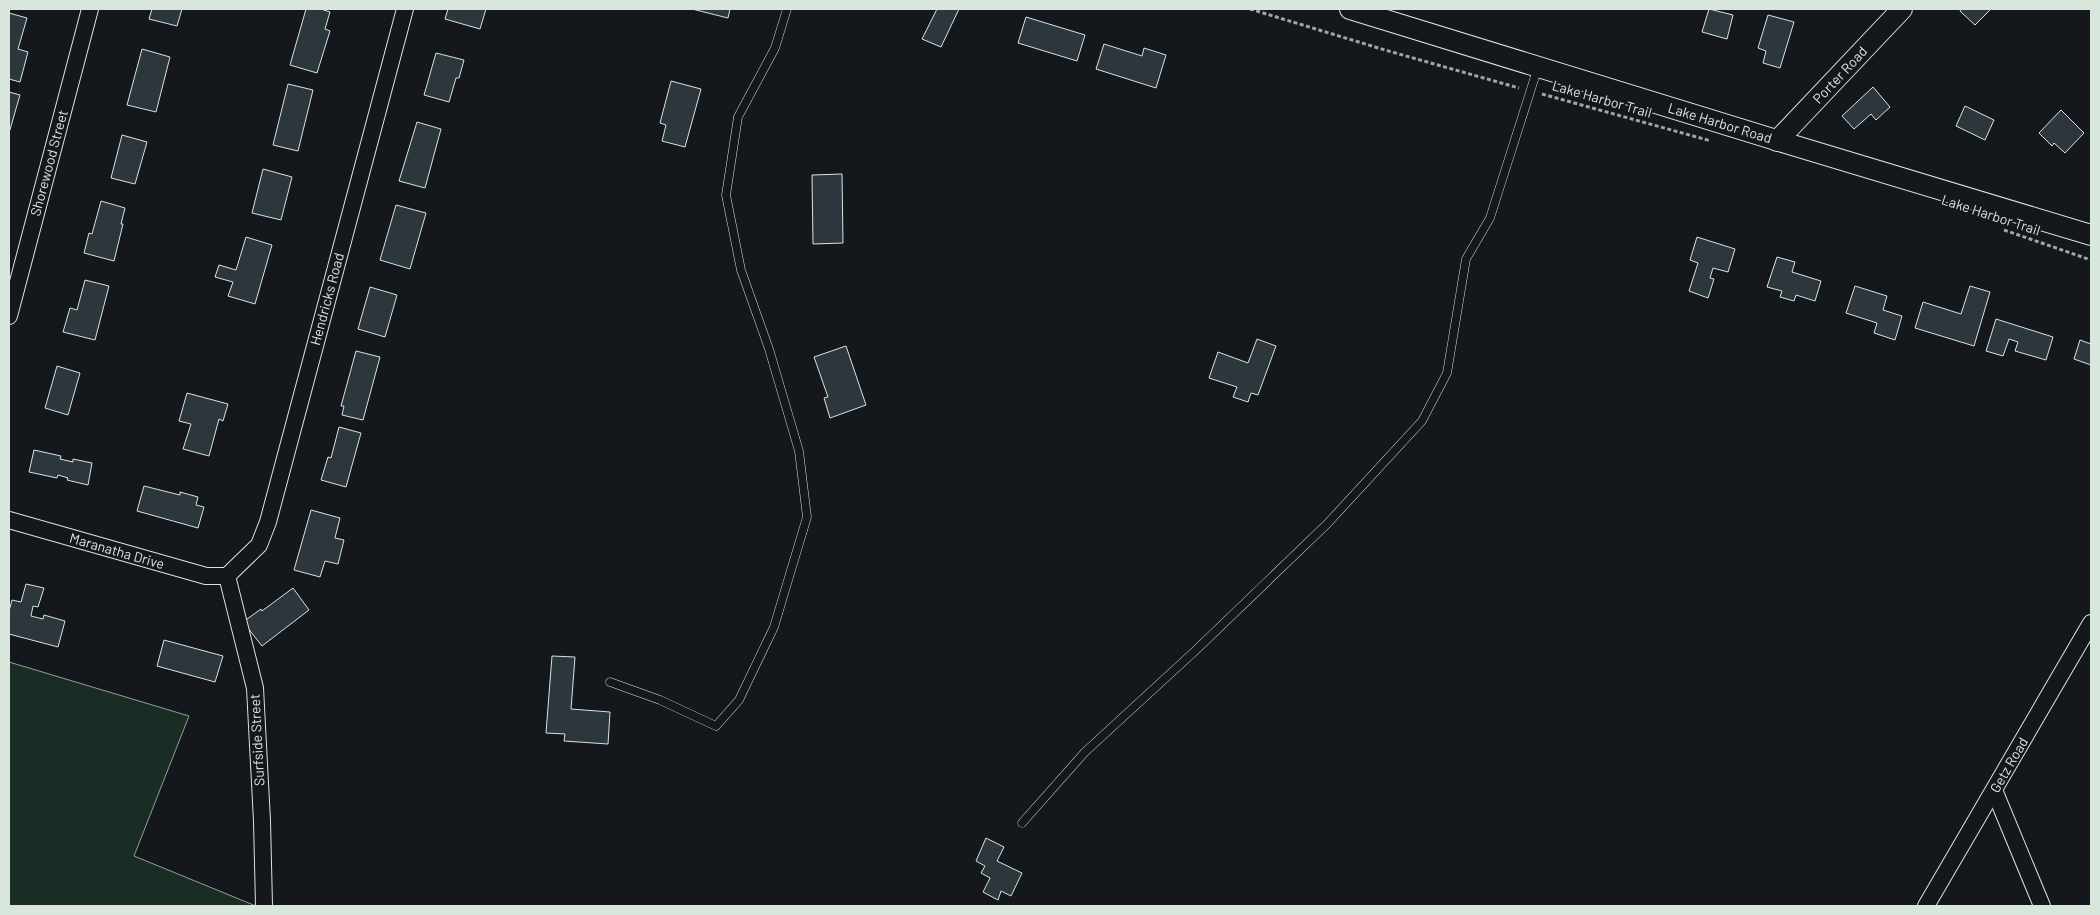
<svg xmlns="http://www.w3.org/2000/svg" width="2100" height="915" viewBox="0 0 2100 915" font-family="Barlow,sans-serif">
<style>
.green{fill:#1a2d24;stroke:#939e99}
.building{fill:#2c363c;stroke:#d8e6dc}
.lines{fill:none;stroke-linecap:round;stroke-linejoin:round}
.service-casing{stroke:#d8e6dc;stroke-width:9}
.minor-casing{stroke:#d8e6dc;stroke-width:18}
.tertiary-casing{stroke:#d8e6dc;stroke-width:22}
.path{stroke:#9da8a2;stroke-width:3;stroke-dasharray:4 2.5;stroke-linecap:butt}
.service{stroke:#14181c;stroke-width:8}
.minor{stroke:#14181c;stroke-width:16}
.tertiary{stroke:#14181c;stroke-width:20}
.labels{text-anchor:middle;stroke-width:4;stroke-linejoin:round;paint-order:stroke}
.street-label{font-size:14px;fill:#d8e6dc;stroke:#14181c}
</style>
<rect width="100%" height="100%" fill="#14181c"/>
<polygon class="green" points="9,662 189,716 134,856 256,906 9,906"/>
<g class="building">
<polygon points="152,9 182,9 177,26 149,19"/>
<polygon points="306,9 321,9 330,12 325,29 330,31 317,73 290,65"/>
<polygon points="448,9 486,9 480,29 445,19"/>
<polygon points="692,9 730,9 728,18"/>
<polygon points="937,9 959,9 941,47 922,39"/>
<polygon points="1709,9 1733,15 1727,39 1702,32"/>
<polygon points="1961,9 1988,9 1990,10 1975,25 1960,11"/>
<polygon points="9,13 27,18 18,49 28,52 20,82 9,79"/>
<polygon points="1768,15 1794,22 1780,68 1763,63 1766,51 1758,48"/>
<polygon points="1026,17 1085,35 1077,61 1018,43"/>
<polygon points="1104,44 1142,56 1144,48 1166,55 1156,88 1096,69"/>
<polygon points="142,49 170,57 156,112 127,105"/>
<polygon points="436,53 464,60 459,78 456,78 449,102 424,95"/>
<polygon points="671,81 701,89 685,147 662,141 666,125 660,123"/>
<polygon points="288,84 313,90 298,151 273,145"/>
<polygon points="1873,87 1890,107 1876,120 1871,114 1854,129 1842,116"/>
<polygon points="9,92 20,95 9,133"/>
<polygon points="1965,106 1994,120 1985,140 1956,126"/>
<polygon points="2061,110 2084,133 2065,153 2054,143 2052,146 2039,133"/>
<polygon points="417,122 441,129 425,188 399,181"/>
<polygon points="122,135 147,142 135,184 111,178"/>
<polygon points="263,169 292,177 281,220 252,213"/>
<polygon points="842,174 843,243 813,244 812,175"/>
<polygon points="101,201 125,208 121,224 123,224 114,261 84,253 89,233 92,234"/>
<polygon points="396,205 426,213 410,269 380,260"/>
<polygon points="246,237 272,245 255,304 228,296 233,282 215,277 219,265 236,270"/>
<polygon points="1697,237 1735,249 1728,272 1713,268 1710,278 1714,279 1708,298 1689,291 1698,263 1690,260"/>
<polygon points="1777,257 1795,262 1792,272 1821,281 1815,301 1796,295 1794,301 1780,297 1782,291 1767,287"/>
<polygon points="85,280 109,286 95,340 63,332 70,308 77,310"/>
<polygon points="1855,286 1887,296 1883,310 1902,316 1895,340 1874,333 1877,323 1846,313"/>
<polygon points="1970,286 1990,292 1974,346 1915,328 1923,302 1961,314"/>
<polygon points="370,287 397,295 385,337 358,329"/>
<polygon points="1996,319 2053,337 2046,360 2015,351 2018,342 2009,339 2003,356 1986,351"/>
<polygon points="1257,339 1276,346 1258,395 1251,393 1248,402 1233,397 1237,387 1209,378 1218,352 1248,363"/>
<polygon points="2080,340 2091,344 2091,365 2074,359"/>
<polygon points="846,346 866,405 830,418 824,398 828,397 814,357"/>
<polygon points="356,351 380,357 363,420 342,415 344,406 341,406"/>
<polygon points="57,366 80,373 68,415 45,408"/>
<polygon points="187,393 228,404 223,421 219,419 209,456 183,449 191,424 179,421"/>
<polygon points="339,427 361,433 346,487 321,480 328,457 331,458"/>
<polygon points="34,450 61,456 60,459 73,462 73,459 92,463 88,485 67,480 68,478 58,475 57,478 29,472"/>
<polygon points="144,486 180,495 180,492 198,497 196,505 204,507 198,528 137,511"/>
<polygon points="311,510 340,518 335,538 344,540 338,564 325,561 320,577 294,570"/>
<polygon points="26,584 44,588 38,607 33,606 31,616 43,619 44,615 65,621 58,647 9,634 9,611 12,600 21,602"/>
<polygon points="293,588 309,610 262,646 243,622 261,609 262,611"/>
<polygon points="164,640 223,656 215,682 157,666"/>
<polygon points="552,656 575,657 571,709 610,712 608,744 564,741 565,734 546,733"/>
<polygon points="986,838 1004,847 997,861 1022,873 1011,896 1001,891 998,900 983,892 990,878 981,873 985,866 976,861"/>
</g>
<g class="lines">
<defs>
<g id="service">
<polyline points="610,682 660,700 716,726 739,700 774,627 807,517 799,451 769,349 741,270 726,195 738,117 775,48 787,9"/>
<polyline points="1022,823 1085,752 1196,650 1327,524 1422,421 1447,373 1466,259 1490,218 1538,67"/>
</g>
<g id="minor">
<polyline points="9,316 90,9"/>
<polyline points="9,520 206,576 227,576"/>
<polyline points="227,576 259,545 268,522 405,9"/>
<polyline points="227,576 255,688 262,821 264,906"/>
<polyline points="1994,790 2042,906"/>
<polyline points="1926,906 2091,623"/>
</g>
<g id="tertiary">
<polyline points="1350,9 1789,144 2091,235"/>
<polyline points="1777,141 1902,9"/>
</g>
</defs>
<use href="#service" class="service-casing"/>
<use href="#minor" class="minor-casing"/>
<use href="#tertiary" class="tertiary-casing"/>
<g class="path">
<polyline points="1250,9 1385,50 1519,88"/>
<polyline points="1542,94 1711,141"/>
<polyline points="2004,230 2091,260"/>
</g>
<use href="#service" class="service"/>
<use href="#minor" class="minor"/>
<use href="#tertiary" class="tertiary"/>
</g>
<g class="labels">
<g class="street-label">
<text transform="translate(1840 75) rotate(-47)" y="5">Porter Road</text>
<text transform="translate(1602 99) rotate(16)" y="5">Lake Harbor Trail</text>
<text transform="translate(1720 123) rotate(17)" y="5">Lake Harbor Road</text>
<text transform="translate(49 163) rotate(-75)" y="5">Shorewood Street</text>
<text transform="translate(1991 215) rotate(18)" y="5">Lake Harbor Trail</text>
<text transform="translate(327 299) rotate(-75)" y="5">Hendricks Road</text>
<text transform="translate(117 551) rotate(16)" y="5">Maranatha Drive</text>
<text transform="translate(257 740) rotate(-93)" y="5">Surfside Street</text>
<text transform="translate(2009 765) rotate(-60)" y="5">Getz Road</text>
</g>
</g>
<rect width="2100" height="915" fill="none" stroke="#d8e6dc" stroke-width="20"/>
</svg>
